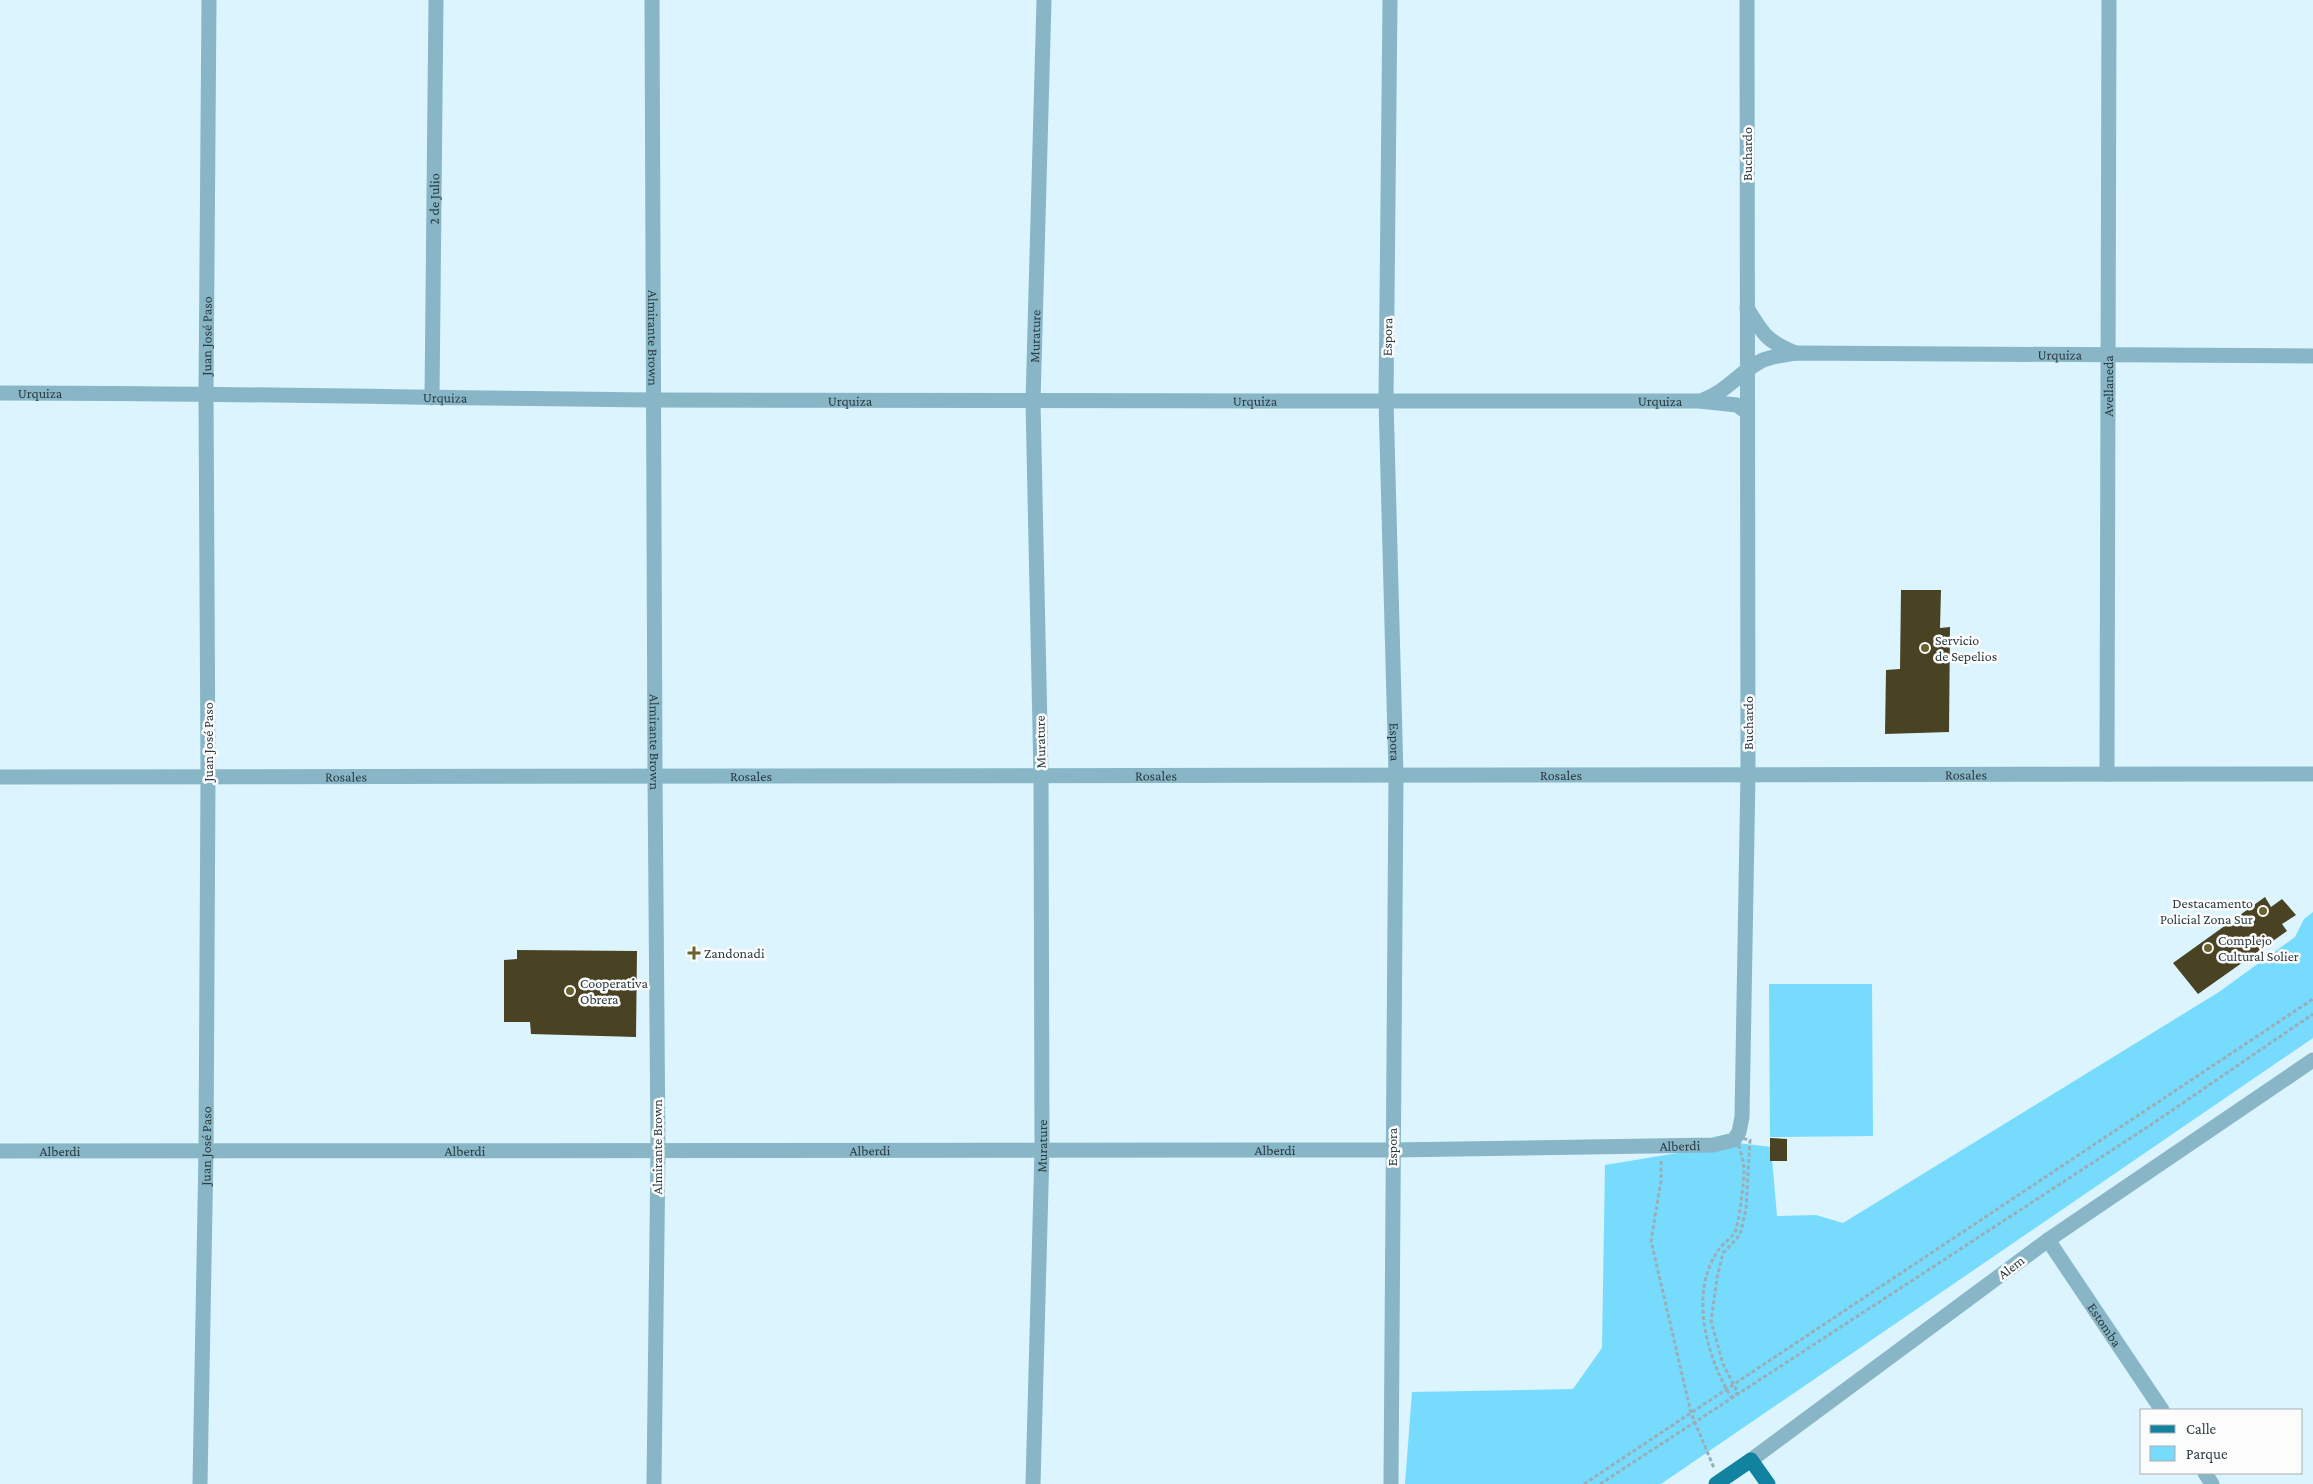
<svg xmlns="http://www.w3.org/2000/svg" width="2313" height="1484" viewBox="0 0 2313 1484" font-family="'Crimson Pro',serif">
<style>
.green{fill:#77dbfd}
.building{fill:#494324}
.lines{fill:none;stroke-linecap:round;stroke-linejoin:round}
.path{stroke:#99afb7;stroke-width:3;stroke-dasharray:4 2.5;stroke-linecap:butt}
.minor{stroke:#88b6c6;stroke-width:15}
.major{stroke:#1183a1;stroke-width:15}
.poi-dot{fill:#6a622f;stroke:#fcfcfc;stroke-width:2}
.labels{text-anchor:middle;stroke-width:5;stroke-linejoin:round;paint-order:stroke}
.street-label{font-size:14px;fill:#2a3b41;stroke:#fcfcfc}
.poi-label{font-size:14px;fill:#2a3b41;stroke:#fcfcfc;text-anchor:start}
</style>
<rect width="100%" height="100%" fill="#dbf4fd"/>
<g class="green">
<polygon points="2313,912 2313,1038 1661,1484 1405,1484 1412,1392 1573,1389 1602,1348 1605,1165 1738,1143 1771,1147 1777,1216 1816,1215 1843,1223 2219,992 2295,937 2304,919"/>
<polygon points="1769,984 1872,984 1873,1136 1770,1137"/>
</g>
<g class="building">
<polygon points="1901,590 1941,590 1940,628 1950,627 1949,732 1885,734 1886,670 1900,669"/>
<polygon points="2265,897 2271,907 2282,899 2296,915 2282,924 2287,931 2198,994 2173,963"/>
<polygon points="517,950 637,951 636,1037 531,1034 530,1022 504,1022 504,960 517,959"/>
<polygon points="1770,1138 1787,1139 1787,1161 1770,1161"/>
</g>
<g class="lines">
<g class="path">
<path d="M1737 1137 1750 1140 1746 1209 1740 1235 1723 1253 1717 1278 1711 1321 1723 1364 1738 1393 1731 1397C1707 1357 1689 1295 1717 1252 1722 1244 1730 1239 1735 1232 1739 1224 1744 1181 1744 1171 1744 1160 1739 1148 1737 1137Z"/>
<polyline points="1661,1161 1661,1181 1651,1241 1691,1413 1714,1468"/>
<polyline points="1584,1484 2313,999"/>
<polyline points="1600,1484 2149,1126 2313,1014"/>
</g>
<g class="minor">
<path id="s1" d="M652 0 655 776 658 1150 654 1484"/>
<path id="s2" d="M1390 0 1386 400 1396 775 1391 1484"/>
<path d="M1747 308C1764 335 1765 340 1795 353"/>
<path id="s3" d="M0 393C219 393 438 398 657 400 1004 402 1352 400 1699 401L1737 405 1747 412"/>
<path id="s4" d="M432 398 436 0"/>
<path id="s5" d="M1703 400C1726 392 1740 372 1761 361 1771 356 1785 355 1796 353L2313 356"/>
<path id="s6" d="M2107 774 2109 0"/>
<path id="s7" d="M0 777 2313 774"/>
<path id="s8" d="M0 1151 1392 1150 1713 1145 1734 1140 1739 1132 1742 1117 1748 774 1747 0"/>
<path id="s9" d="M2048 1240 2162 1410"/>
<polyline points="1751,1460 2048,1240 2313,1060"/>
<polyline points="2205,1473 2212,1484"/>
<path id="s10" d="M200 1484 206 1151 208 776 206 393 209 0"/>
<path id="s11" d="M1033 1484 1042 1150 1041 775 1033 402 1044 0"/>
</g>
<polyline class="major" points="1716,1484 1751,1460 1768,1484"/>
</g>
<g class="poi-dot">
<circle cx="1925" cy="648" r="5"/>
<circle cx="2263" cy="911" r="5"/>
<circle cx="2208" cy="948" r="5"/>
<path d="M691.5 945.5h5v5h5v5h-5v5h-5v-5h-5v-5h5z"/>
<circle cx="570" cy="991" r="5"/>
</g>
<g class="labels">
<g class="street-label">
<text transform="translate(1747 154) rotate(-90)" y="5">Buchardo</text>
<text dy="5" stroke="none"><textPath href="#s4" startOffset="199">2 de Julio</textPath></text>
<text dy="5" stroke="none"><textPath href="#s10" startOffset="1148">Juan José Paso</textPath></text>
<text dy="5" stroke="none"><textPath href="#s1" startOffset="338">Almirante Brown</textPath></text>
<text dy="5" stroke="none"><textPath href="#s11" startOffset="1148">Murature</textPath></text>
<text transform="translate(1387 337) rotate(-89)" y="5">Espora</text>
<text dy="5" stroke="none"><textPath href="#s5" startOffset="370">Urquiza</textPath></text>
<text dy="5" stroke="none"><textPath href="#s6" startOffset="388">Avellaneda</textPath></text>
<text dy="5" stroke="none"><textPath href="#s3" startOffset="40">Urquiza</textPath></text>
<text dy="5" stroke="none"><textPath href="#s3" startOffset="445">Urquiza</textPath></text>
<text dy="5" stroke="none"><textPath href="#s3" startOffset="850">Urquiza</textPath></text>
<text dy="5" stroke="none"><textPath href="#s3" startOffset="1255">Urquiza</textPath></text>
<text dy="5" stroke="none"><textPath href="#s3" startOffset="1660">Urquiza</textPath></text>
<text transform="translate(1748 723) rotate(-90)" y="5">Buchardo</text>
<text transform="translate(208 742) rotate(-90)" y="5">Juan José Paso</text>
<text dy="5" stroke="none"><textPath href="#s1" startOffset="742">Almirante Brown</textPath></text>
<text transform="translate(1040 742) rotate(-91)" y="5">Murature</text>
<text dy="5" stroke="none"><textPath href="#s2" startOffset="742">Espora</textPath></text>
<text dy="5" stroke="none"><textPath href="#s7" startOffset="1966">Rosales</textPath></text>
<text dy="5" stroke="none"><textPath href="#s7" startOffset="1156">Rosales</textPath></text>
<text dy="5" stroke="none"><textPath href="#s7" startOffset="1561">Rosales</textPath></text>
<text dy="5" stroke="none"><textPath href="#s7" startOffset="346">Rosales</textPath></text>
<text dy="5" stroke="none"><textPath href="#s7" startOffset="751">Rosales</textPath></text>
<text dy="5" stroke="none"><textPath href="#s8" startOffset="1680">Alberdi</textPath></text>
<text dy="5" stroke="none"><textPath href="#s10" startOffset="338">Juan José Paso</textPath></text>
<text transform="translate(657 1147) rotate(-90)" y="5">Almirante Brown</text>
<text dy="5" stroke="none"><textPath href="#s11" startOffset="338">Murature</textPath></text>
<text transform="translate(1392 1147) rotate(-90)" y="5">Espora</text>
<text dy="5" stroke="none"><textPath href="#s8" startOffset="465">Alberdi</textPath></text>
<text dy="5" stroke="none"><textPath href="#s8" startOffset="870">Alberdi</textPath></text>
<text dy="5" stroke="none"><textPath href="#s8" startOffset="1275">Alberdi</textPath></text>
<text dy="5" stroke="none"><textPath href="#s8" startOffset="60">Alberdi</textPath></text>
<text transform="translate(2011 1267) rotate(-37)" y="5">Alem</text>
<text dy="5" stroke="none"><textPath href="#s9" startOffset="102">Estomba</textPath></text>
</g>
<g class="poi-label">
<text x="1935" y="645">Servicio<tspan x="1935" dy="16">de Sepelios</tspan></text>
<text x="2253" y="908" text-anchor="end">Destacamento<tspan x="2253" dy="16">Policial Zona Sur</tspan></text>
<text x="2218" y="945">Complejo<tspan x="2218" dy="16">Cultural Solier</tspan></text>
<text x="704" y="958">Zandonadi</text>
<text x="580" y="988">Cooperativa<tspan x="580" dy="16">Obrera</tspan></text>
</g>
</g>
<rect x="2140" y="1409" width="162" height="65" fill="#fcfcfc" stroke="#a8afb1"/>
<rect x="2150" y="1425" width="25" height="8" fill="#1183a1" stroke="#a8afb1"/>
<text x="2186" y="1434" font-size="15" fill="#2a3b41">Calle</text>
<rect x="2150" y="1446" width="25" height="15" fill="#77dbfd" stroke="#a8afb1"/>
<text x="2186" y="1459" font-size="15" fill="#2a3b41">Parque</text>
</svg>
